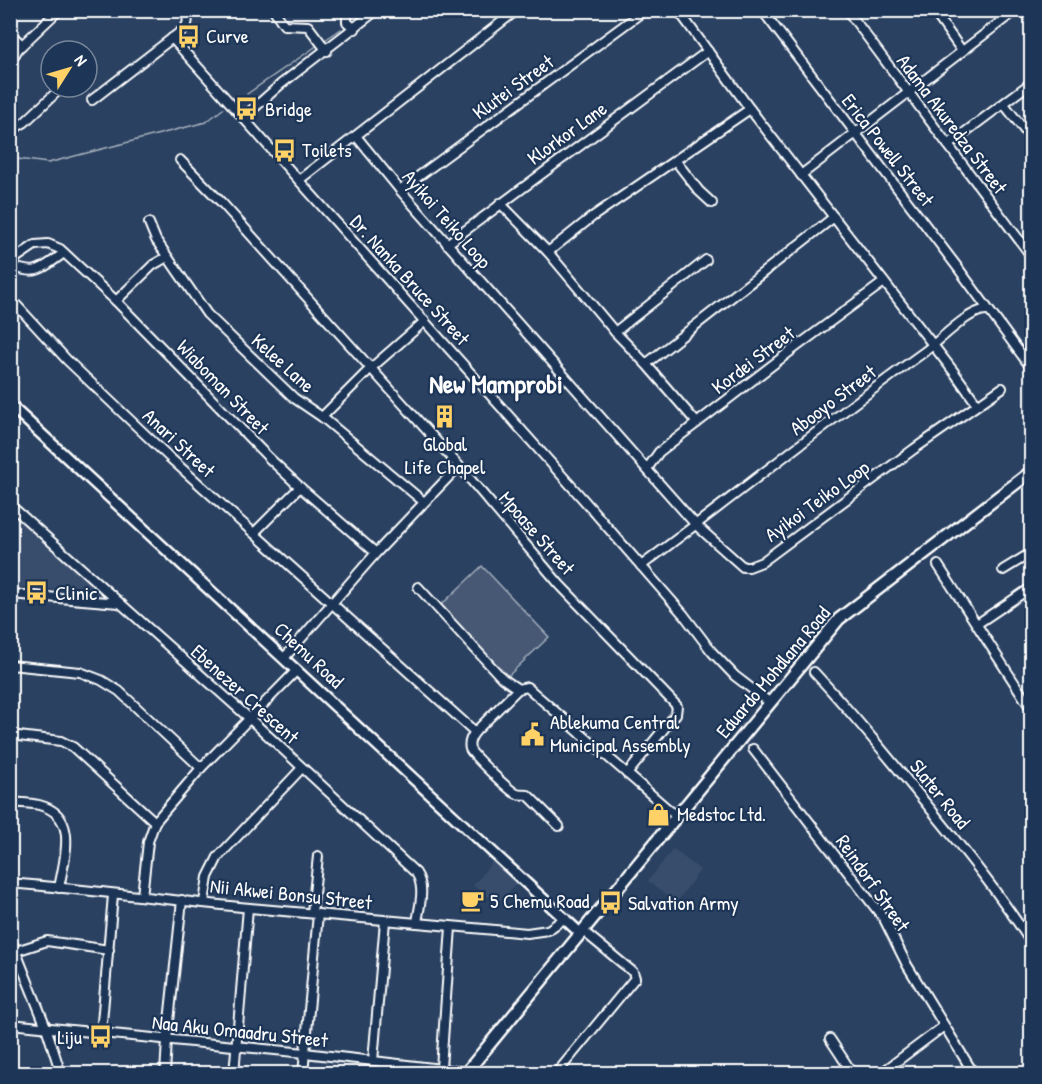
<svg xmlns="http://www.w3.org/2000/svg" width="1042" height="1084" viewBox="0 0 1042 1084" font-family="'Patrick Hand',sans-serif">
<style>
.built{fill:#394e6c}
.green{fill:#465975;stroke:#a2acba;stroke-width:1.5}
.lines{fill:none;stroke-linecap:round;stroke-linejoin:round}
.stream{stroke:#a7b1be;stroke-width:1.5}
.minor-casing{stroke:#fff;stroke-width:12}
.tertiary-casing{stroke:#fff;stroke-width:14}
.secondary-casing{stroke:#fff;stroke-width:15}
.minor{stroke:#1d3557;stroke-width:8}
.tertiary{stroke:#1d3557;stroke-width:9}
.secondary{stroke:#1d3557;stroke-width:10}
.labels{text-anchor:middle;stroke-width:4.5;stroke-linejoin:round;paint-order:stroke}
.poi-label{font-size:20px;fill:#fff;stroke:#1d3557;text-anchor:start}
.street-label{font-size:20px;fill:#fff;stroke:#1d3557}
.district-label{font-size:26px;font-weight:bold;fill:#fff;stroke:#1d3557}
</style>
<rect width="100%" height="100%" fill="#2a4161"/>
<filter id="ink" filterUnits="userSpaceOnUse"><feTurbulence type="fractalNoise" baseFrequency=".0167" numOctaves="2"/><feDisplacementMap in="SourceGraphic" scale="12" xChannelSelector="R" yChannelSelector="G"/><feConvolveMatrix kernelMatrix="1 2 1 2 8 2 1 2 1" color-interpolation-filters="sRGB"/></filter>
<g filter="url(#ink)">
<g class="built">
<polygon points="13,512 103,593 11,586 10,513"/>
<polygon points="673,849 700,870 676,903 648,881"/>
<polygon points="493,861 518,882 499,902 483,894 484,892 473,886"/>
</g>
<polygon class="green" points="482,566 549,637 506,678 439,607"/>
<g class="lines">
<g class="stream">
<polyline points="365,13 368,10"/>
<polyline points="322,42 341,29"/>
<polyline points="247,94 318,45"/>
<polyline points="10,158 48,163 206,122 223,109"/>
</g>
<defs>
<g id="minor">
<polyline points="274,10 284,25 308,26 327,51"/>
<polyline points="347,10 347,22 355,29"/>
<polyline points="678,10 750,109 954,372 977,404"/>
<polyline points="762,10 958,268 1032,369"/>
<polyline points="847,10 1032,257"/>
<polyline points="933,10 962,51"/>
<polyline points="10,33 22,45"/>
<polyline points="172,38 582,498 684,615 712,652 735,676 769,702"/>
<polyline points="10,63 18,49 59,10"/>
<path d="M92 100 184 29C190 22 188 17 183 10"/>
<polyline points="1004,104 1032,140"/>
<polyline points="243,118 281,84 377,10"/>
<polyline points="10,131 25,122 62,87"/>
<polyline points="356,136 400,190 696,525 743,567 749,567 762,562 914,449 1002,388"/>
<polyline points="948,145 1032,82"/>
<polyline points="180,160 222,203 459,466 560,585 677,706 676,714 627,774"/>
<polyline points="675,160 699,191 712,203"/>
<polyline points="801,175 1016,10"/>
<polyline points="299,180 517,10"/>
<polyline points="400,190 645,10"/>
<polyline points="500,203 548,252 615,332 646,364 697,423"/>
<polyline points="149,223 156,240 207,314 294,398 322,417 424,502"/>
<polyline points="447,244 708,51"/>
<polyline points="548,252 592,217 750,109"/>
<polyline points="10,262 35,245 48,244 60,249 116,301 269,458 300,487 376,553"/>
<path d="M10 265C37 277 41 269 64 253"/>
<polyline points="10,298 67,360 169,457 475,732"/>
<polyline points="116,301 153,265 167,257"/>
<polyline points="615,332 706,260"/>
<polyline points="646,364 834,217"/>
<polyline points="322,417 370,369 425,321"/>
<polyline points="647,469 659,452 792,350 884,282"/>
<path d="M10 507 17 511 249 718 416 873C426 888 419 907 417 923"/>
<polyline points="254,533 300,487"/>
<polyline points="938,565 1032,710"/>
<path d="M641 566C736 495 828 421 924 352 940 341 969 309 987 310"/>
<polyline points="1003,570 1026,556 1032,560"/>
<polyline points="418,587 502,678 518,689"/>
<polyline points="10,594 119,603"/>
<polyline points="977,624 1032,587"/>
<polyline points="285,657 376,553 459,466"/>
<polyline points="10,665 80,672 101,680 119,691 201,768"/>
<path d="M814 672C856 717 894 764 933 812 968 855 1001 896 1032 944"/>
<polyline points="10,735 61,741 73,747 155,822"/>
<polyline points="753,749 884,919 907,965 974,1074"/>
<path d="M10 802C20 803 30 803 39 805 80 815 64 859 59 888"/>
<path d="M559 826 528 795C524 794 519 796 515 793 508 789 473 756 470 749 468 742 471 737 475 732L518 689 527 687 676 816"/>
<path d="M10 883C91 890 170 900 250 908 343 917 435 924 527 933L548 930 565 918"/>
<polyline points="142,896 148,842 155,822 201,768 297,670"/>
<polyline points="204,902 208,877 218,857 302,768"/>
<polyline points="312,913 318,856"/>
<polyline points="10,937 46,1027 61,1074"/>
<polyline points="16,951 47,941 109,950"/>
<polyline points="10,1024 305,1053 467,1072"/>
<polyline points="101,1034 113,895"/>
<polyline points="830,1039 853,1074"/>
<polyline points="373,1061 385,921"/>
<polyline points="441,1068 451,927"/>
<polyline points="165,1074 167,1040 182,900"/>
<polyline points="234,1074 248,908"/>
<polyline points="303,1074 318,914"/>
<polyline points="556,1074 635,978 633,972 583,931"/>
<polyline points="880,1074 944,1026"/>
</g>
<polyline id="tertiary" points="10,405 581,934"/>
<polyline id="secondary" points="465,1074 839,619 1032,471"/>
</defs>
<use href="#minor" class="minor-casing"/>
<use href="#tertiary" class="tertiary-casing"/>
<use href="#secondary" class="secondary-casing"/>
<use href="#minor" class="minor"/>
<use href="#tertiary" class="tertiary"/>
<use href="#secondary" class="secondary"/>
</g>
</g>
<defs>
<symbol id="bus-bare" viewBox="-9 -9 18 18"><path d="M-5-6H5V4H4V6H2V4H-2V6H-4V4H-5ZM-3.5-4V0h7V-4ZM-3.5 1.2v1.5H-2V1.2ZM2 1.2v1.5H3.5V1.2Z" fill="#ffd166" stroke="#1d3557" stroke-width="2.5" paint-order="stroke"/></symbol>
<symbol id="building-bare" viewBox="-9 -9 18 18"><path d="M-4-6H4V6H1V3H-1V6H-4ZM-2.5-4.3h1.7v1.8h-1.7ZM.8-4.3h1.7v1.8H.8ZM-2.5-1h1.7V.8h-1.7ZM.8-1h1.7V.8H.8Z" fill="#ffd166" stroke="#1d3557" stroke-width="2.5" paint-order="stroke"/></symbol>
<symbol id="civic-bare" viewBox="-9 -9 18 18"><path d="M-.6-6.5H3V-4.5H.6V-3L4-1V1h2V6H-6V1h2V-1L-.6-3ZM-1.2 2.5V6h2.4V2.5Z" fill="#ffd166" stroke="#1d3557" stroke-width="2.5" paint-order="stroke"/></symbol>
<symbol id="shop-bare" viewBox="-9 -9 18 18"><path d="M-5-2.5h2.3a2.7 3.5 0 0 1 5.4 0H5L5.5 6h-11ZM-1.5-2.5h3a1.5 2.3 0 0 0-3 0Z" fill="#ffd166" stroke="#1d3557" stroke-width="2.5" paint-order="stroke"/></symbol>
<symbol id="cafe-bare" viewBox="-9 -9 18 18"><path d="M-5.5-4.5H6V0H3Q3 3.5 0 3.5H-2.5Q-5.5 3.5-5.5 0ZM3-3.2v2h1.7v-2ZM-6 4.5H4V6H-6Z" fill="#ffd166" stroke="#1d3557" stroke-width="2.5" paint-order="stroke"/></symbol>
</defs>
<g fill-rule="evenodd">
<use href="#bus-bare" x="172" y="20" width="33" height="33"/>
<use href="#bus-bare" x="230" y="92" width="33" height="33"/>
<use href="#bus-bare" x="268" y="134" width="33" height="33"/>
<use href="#building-bare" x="428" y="400" width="33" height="33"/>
<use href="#bus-bare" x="20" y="576" width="33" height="33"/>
<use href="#civic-bare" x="516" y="718" width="33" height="33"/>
<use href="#shop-bare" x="642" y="798" width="33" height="33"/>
<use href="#cafe-bare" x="456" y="884" width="33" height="33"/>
<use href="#bus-bare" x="594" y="886" width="33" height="33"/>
<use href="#bus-bare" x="84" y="1020" width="33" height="33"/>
</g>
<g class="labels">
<g class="poi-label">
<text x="206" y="43">Curve</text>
<text x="265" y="116">Bridge</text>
<text x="302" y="157">Toilets</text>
<text x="445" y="451" text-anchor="middle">Global<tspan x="445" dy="23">Life Chapel</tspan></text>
<text x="55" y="600">Clinic</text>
<text x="550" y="729">Ablekuma Central<tspan x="550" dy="23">Municipal Assembly</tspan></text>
<text x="677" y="821">Medstoc Ltd.</text>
<text x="490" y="908">5 Chemu Road</text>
<text x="628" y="910">Salvation Army</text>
<text x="82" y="1044" text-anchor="end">Liju</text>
</g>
<g class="street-label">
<text transform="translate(513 87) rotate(-36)" y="7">Klutei Street</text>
<text transform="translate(952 124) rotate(53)" y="7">Adama Akuredza Street</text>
<text transform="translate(567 133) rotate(-36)" y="7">Klorkor Lane</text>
<text transform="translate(888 150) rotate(52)" y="7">Erica Powell Street</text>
<text transform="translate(447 219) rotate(49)" y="7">Ayikoi Teiko Loop</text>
<text transform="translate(410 280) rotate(48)" y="7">Dr. Nanka Bruce Street</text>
<text transform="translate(753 360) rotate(-37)" y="7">Kordei Street</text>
<text transform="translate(283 363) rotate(42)" y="7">Kelee Lane</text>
<text transform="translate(223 387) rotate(46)" y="7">Wiaboman Street</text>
<text transform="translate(833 400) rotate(-37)" y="7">Abooyo Street</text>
<text transform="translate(179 443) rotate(43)" y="7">Anari Street</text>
<text transform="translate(817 501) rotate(-36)" y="7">Ayikoi Teiko Loop</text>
<text transform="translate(537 533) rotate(49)" y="7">Mpoase Street</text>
<text transform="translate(309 655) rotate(43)" y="7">Chemu Road</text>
<text transform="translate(773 672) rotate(-50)" y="7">Eduardo Mohdlana Road</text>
<text transform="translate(245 694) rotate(42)" y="7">Ebenezer Crescent</text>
<text transform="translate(940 794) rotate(51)" y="7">Slater Road</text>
<text transform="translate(873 883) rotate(55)" y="7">Reindorf Street</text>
<text transform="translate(291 894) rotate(6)" y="7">Nii Akwei Bonsu Street</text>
<text transform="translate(240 1031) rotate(6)" y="7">Naa Aku Omaadru Street</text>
</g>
<g class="district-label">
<text x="496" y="393">New Mamprobi</text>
</g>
</g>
<rect width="1042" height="1084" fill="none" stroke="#1d3557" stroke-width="36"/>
<rect x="18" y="18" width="1006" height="1048" fill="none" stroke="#fff" stroke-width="2" filter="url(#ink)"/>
<g transform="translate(69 69) rotate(53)"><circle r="28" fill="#1d3557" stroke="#77869a" stroke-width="1.5"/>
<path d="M0-4.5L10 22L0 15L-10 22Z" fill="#ffd166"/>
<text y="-9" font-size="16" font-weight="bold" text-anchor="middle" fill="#ffffff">N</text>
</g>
</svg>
